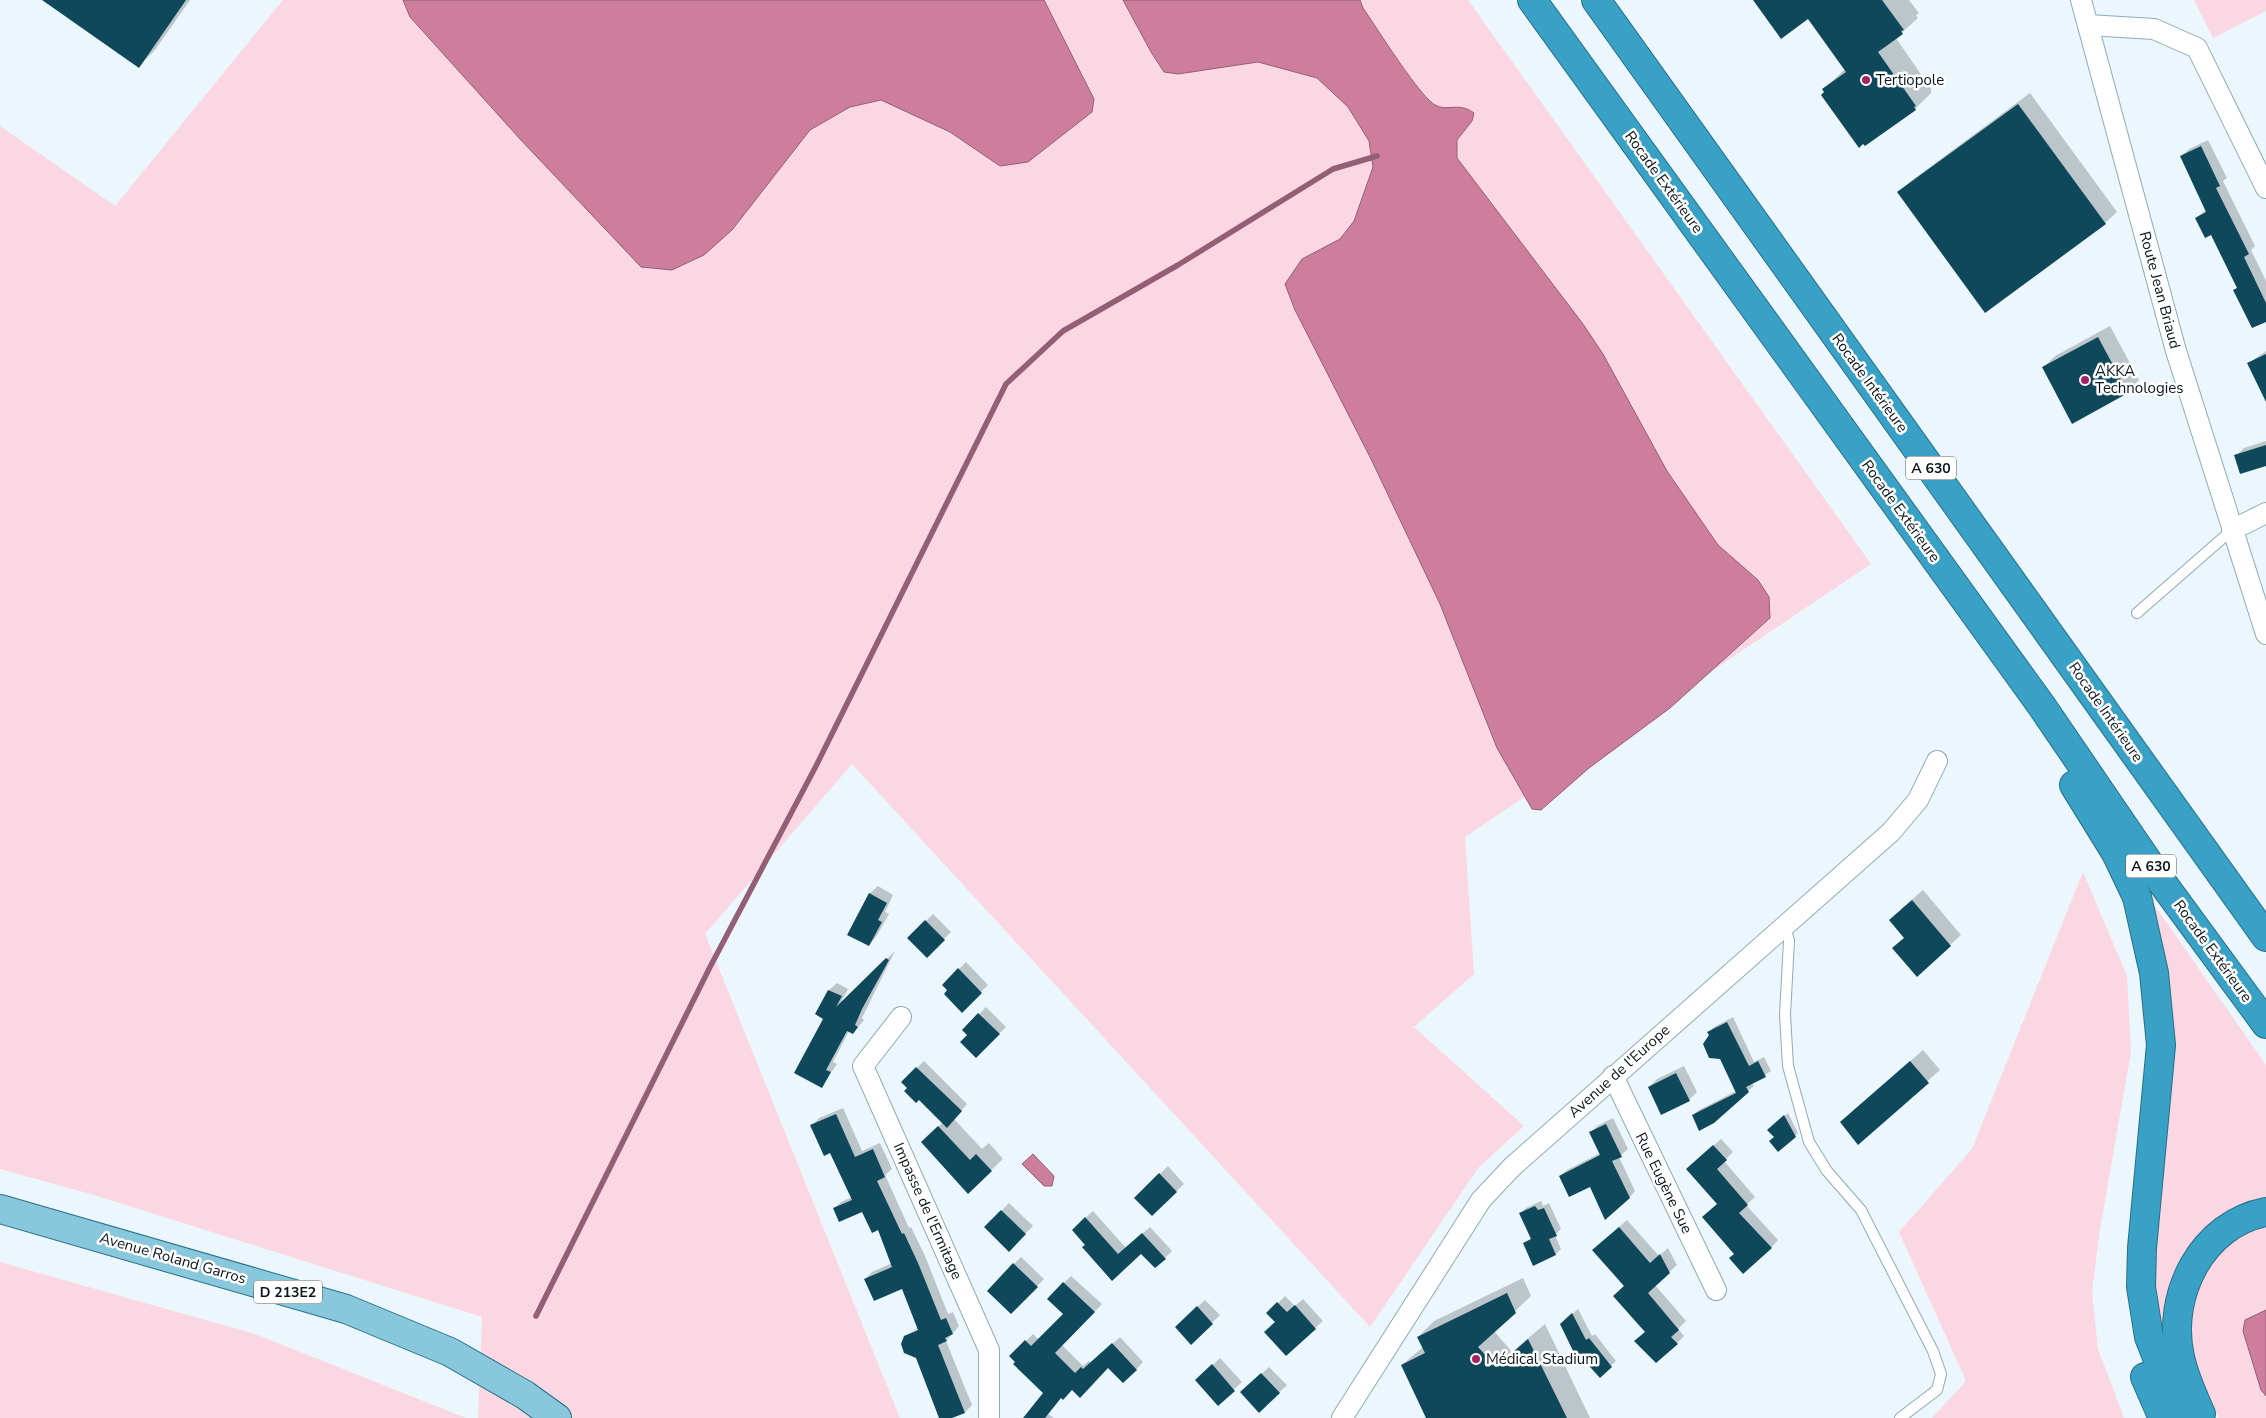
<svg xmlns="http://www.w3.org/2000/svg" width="2266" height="1418" viewBox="0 0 2266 1418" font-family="'Nunito Sans',sans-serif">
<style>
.green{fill:#fbd7e3}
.water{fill:#ce7e9d;stroke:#935f76}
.shadow{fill:#0003}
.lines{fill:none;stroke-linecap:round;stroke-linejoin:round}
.stream{stroke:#935f76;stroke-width:5.5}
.building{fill:#0f485a}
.lane-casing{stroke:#8dabb7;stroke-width:12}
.street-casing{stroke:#8dabb7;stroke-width:22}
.primary-casing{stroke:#297089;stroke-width:30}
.highway-casing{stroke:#297089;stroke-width:30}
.lane{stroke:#fff;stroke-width:10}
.street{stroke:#fff;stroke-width:20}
.primary{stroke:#88c7dc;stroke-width:28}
.highway{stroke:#39a1c5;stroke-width:28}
.poi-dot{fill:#a81f66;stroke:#fff;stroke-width:2}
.labels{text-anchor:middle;stroke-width:5;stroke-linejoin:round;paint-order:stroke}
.shield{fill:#fff;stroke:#545c5f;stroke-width:1}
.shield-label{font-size:14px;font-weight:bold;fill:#0a161a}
.poi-label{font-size:15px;fill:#0a161a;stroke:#fff;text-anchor:start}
.street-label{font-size:15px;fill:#0a161a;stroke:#fff}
</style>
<rect width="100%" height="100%" fill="#ebf7fc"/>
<g class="green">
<polygon points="283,0 1468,0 1871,564 1465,837 1474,974 1414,1027 1524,1126 1479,1167 1370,1327 852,764 705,934 900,1418 478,1418 482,1317 94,1195 0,1169 0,126 115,206"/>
<polygon points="2194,0 2266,0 2266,11 2213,38"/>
<polygon points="2083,872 2127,976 2131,1052 2100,1229 2092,1292 2098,1349 2124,1418 1932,1418 1966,1381 1899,1232 1972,1149"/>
<polygon points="2148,896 2266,1065 2266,1198 2235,1210 2212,1227 2177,1376 2153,1310"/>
<path d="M2266 1224V1418H2219C2177 1344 2173 1257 2266 1224Z"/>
<polygon points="0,1262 255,1334 466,1418 0,1418"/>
</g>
<g class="water">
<polygon points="403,0 1044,0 1094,99 1092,112 1028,162 1000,166 950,132 881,100 850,107 810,130 732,230 704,255 672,270 641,267 520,139 410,17"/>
<path d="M1123 0H1360L1363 8C1375 25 1422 101 1437 106 1449 111 1459 102 1474 113L1472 121 1457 140V158L1583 324 1603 354 1667 471 1718 545 1758 580 1769 597 1770 618 1670 708 1589 768 1541 810 1532 809 1497 748 1440 604 1371 459 1295 310 1285 284 1302 259 1340 239 1354 221 1373 167 1369 141 1348 107 1317 78 1258 62 1178 74 1164 72 1151 52Z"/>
<polygon points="1033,1154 1054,1176 1052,1186 1044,1186 1022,1164"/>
<polygon points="2266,1310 2266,1396 2261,1390 2243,1331 2245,1320"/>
</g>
<g class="shadow">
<polygon points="44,0 190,0 155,50 139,66"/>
<polygon points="1755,0 1909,0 1919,13 1916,15 1918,18 1896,38 1931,89 1931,93 1915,109 1865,145 1824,89 1845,69 1808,17"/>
<polygon points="2030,93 2117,212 2105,223 1899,192 1911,181"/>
<polygon points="2208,140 2227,178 2223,181 2255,246 2251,250 2266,281 2266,320 2235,290 2238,286 2212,233 2196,218 2206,210 2182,156 2189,149"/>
<polygon points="2110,326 2139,380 2127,392 2073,422 2043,368 2055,356"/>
<polygon points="2266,351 2266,391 2249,363"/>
<polygon points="2266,441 2266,465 2236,456 2244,448"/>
<polygon points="878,886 893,895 885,912 889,914 876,937 869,945 849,934 870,893"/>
<polygon points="1923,890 1961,935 1950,945 1905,937 1901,909"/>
<polygon points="933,914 951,932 927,956 909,938"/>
<polygon points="895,951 862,1018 864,1020 853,1033 849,1031 833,1062 837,1064 822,1086 825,1018 817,1014 829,990 837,983 848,989 840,1004"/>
<polygon points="966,962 988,985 962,1011 944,985"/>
<polygon points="986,1007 1006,1027 976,1056 969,1035 964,1030"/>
<polygon points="1733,1017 1754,1062 1764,1057 1771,1071 1752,1083 1754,1086 1748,1091 1693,1115 1699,1110 1736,1091 1709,1032 1714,1027"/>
<polygon points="1923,1050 1940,1070 1858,1143 1853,1111"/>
<polygon points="924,1061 967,1104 954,1119 982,1149 989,1143 1003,1159 968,1192 935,1130 943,1122 903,1082"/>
<polygon points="1684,1066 1697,1092 1689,1100 1649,1087 1657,1079"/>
<polygon points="843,1108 862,1151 880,1143 892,1169 885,1175 909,1228 911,1227 925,1256 948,1314 953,1312 959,1326 946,1341 972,1405 965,1412 948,1418 940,1418 917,1357 905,1337 908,1334 908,1336 925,1329 924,1326 909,1333 919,1327 903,1287 865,1279 872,1272 892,1263 878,1228 863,1210 834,1209 841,1202 852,1197 831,1151 812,1126 819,1118"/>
<polygon points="1788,1113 1798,1133 1795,1136 1775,1137 1772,1126"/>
<polygon points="1613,1118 1628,1149 1619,1157 1635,1191 1629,1198 1560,1176 1567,1170 1600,1153 1591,1133 1597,1126"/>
<polygon points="1721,1139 1733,1152 1724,1161 1755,1197 1746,1205 1778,1240 1771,1248 1735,1254 1718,1203 1695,1162"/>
<polygon points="1168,1166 1184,1184 1152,1214 1136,1198"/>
<polygon points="1541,1201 1543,1206 1549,1203 1561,1229 1555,1235 1561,1249 1556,1254 1534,1264 1525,1244 1532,1237 1521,1213 1526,1208"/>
<polygon points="1009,1203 1033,1226 1009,1250 986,1227"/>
<polygon points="1093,1211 1126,1248 1150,1227 1172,1251 1156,1267 1141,1252 1112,1279 1073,1230"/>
<polygon points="1627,1220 1659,1256 1668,1248 1677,1265 1655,1285 1686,1321 1678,1329 1684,1336 1677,1343 1647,1331 1601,1243"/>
<polygon points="1021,1257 1044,1279 1011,1313 988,1291"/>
<polygon points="1071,1276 1102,1304 1062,1345 1083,1366 1089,1361 1091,1363 1120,1337 1143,1362 1136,1370 1108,1366 1072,1388 1061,1397 1048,1414 1054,1418 1024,1418 1045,1392 1011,1356 1033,1334 1039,1340 1065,1314 1048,1299"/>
<polygon points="1523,1278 1531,1296 1494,1331 1512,1352 1545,1324 1590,1418 1427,1418 1402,1365 1423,1347 1418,1337 1434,1321"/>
<polygon points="1285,1296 1295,1306 1303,1299 1323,1321 1286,1354 1276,1322 1268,1313"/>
<polygon points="1205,1300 1220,1315 1191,1343 1176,1327"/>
<polygon points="1578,1309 1592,1336 1595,1334 1616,1361 1600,1376 1567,1319"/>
<polygon points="1220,1358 1242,1382 1218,1404 1197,1380"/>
<polygon points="1269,1367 1287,1385 1260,1411 1250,1385"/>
</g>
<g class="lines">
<polyline class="stream" points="536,1316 709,969 816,766 1006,384 1063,331 1178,265 1333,169 1377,156"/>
</g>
<g class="building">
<polygon points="42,0 186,0 139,68"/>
<polygon points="1753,0 1882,0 1904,30 1901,31 1903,34 1878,52 1916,106 1914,107 1916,110 1865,146 1863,144 1859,148 1821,95 1824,92 1822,89 1846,72 1808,19 1781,39"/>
<polygon points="2018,104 2106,224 1985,313 1897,192"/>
<polygon points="2201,146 2220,186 2216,188 2249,254 2244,257 2266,303 2266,322 2252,328 2233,290 2237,288 2211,235 2205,238 2195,218 2206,212 2180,156"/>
<polygon points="2098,337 2128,393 2072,424 2042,367"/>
<polygon points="2266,354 2266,402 2247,363"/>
<polygon points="2266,445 2266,466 2240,474 2234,455"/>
<polygon points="869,893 887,903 878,920 882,922 869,946 847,935"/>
<polygon points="1912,900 1951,946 1917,977 1892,948 1904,938 1889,920"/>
<polygon points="925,920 945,940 927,958 907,938"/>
<polygon points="886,958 889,960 862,1009 855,1025 858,1027 853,1034 847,1031 826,1070 831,1072 822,1088 794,1073 823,1019 815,1014 828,990 842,996 836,1007"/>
<polygon points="958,968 982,993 962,1013 944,994 947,990 942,985"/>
<polygon points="978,1013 1000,1034 976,1058 960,1042 967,1035 962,1030"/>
<polygon points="1727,1022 1749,1066 1758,1061 1766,1077 1746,1087 1749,1092 1714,1123 1699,1131 1692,1115 1736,1093 1720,1059 1709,1058 1703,1044 1709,1035 1707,1032"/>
<polygon points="1910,1061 1929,1083 1858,1145 1840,1122"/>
<polygon points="916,1067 962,1111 947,1128 919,1100 916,1103 904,1091 907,1088 901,1082"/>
<polygon points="1676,1073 1690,1101 1661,1115 1648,1087"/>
<polygon points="836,1114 855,1157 873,1149 885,1177 877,1181 902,1234 904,1233 918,1263 941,1320 946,1318 953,1334 945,1338 947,1341 938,1345 965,1413 952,1418 939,1418 916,1358 904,1353 901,1344 904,1336 918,1330 902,1289 874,1301 864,1279 892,1267 878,1230 872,1233 862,1212 839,1222 833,1208 852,1200 830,1153 824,1156 810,1125"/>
<polygon points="1784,1115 1796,1137 1778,1152 1769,1141 1774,1137 1767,1130"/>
<polygon points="1606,1124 1622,1157 1612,1161 1630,1198 1605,1220 1590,1187 1569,1197 1559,1176 1600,1155 1589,1132"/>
<polygon points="938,1126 970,1160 976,1154 992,1171 968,1194 921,1142"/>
<polygon points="1713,1145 1727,1160 1717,1169 1748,1205 1739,1213 1772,1248 1743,1274 1729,1258 1734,1254 1702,1217 1717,1204 1686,1169"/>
<polygon points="1159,1173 1177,1192 1152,1216 1134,1198"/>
<polygon points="1535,1206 1538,1210 1544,1208 1557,1236 1549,1239 1556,1255 1533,1266 1523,1243 1531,1239 1519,1213"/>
<polygon points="1001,1210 1026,1234 1009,1252 984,1227"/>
<polygon points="1085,1217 1118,1254 1142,1233 1166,1259 1155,1268 1141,1254 1112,1281 1082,1247 1085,1245 1072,1230"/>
<polygon points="1619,1227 1650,1263 1660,1254 1670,1273 1648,1293 1679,1330 1671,1337 1678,1344 1656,1363 1634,1341 1645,1332 1613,1296 1624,1286 1592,1250"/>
<polygon points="1013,1263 1038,1287 1011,1314 987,1291"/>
<polygon points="1063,1282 1095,1312 1055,1353 1075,1373 1081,1367 1083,1369 1112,1343 1137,1370 1123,1383 1108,1368 1080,1398 1072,1390 1063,1400 1061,1398 1045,1418 1023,1418 1043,1393 1013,1364 1015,1362 1009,1356 1025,1340 1031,1346 1063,1314 1047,1299"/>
<polygon points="1507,1293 1516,1313 1478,1347 1496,1367 1528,1339 1567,1418 1426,1418 1401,1365 1425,1353 1417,1337"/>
<polygon points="1277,1302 1287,1312 1295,1305 1316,1329 1286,1356 1264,1332 1275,1322 1266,1313"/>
<polygon points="1197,1306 1213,1324 1191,1345 1175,1327"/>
<polygon points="1572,1313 1586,1340 1589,1338 1612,1367 1600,1378 1582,1358 1578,1361 1560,1324"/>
<polygon points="1212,1364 1235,1391 1218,1406 1195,1380"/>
<polygon points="1261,1373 1280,1393 1259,1413 1240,1392"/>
</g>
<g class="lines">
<defs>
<g id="lane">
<polyline points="2137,613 2232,530"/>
<polyline points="1785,925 1789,941 1785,1015 1788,1066 1809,1142 1827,1171 1861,1210 1933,1351 1941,1374 1937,1390 1900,1418"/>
</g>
<g id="street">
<polyline points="2081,0 2176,351 2266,634"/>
<polyline points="2088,25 2154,29 2197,48 2266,188"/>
<polyline points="2232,530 2266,513"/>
<polyline points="901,1017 863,1066 989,1350 989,1418"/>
<polyline points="1613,1076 1716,1290"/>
<polyline points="1342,1418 1481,1200 1512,1167 1891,832 1918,800 1937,761"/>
</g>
<polyline id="primary" points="0,1209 346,1309 450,1352 525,1395 557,1418"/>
<g id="highway">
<polyline points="1532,0 2041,705 2161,881 2266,1024"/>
<polyline points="1596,0 2266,937"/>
<polyline points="2074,785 2116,853 2137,897 2154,973 2161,1045 2142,1248 2141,1287 2149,1337 2170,1390 2185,1418"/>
<polyline points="2145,1377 2163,1418"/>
<path d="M2201 1414C2193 1396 2184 1377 2180 1357 2166 1295 2202 1224 2266 1212"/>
</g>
</defs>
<use href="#lane" class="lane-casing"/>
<use href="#street" class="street-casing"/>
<use href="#primary" class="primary-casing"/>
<use href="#highway" class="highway-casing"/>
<use href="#lane" class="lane"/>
<use href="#street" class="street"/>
<use href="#primary" class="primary"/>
<use href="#highway" class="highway"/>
</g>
<g class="poi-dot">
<circle cx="1866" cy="80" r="5"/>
<circle cx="2085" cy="380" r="5"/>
<circle cx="1476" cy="1359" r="5"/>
</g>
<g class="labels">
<g class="shield">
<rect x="1906" y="456.5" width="50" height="23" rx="4"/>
<rect x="2126" y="854.5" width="50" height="23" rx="4"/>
<rect x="254" y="1280.5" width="68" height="23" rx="4"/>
</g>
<g class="shield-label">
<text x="1931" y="473">A 630</text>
<text x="2151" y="871">A 630</text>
<text x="288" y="1297">D 213E2</text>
</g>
<g class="poi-label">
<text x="1876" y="85">Tertiopole</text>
<text x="2095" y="376">AKKA<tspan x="2095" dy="17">Technologies</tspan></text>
<text x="1486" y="1364">Médical Stadium</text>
</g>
<g class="street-label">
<text transform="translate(1664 182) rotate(54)" y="5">Rocade Extérieure</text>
<text transform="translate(2160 290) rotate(75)" y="5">Route Jean Briaud</text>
<text transform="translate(1870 383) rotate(54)" y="5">Rocade Intérieure</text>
<text transform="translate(1901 511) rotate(54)" y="5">Rocade Extérieure</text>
<text transform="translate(2106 712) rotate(55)" y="5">Rocade Intérieure</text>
<text transform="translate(2213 951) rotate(54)" y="5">Rocade Extérieure</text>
<text transform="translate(1619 1071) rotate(-42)" y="5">Avenue de l'Europe</text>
<text transform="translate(1664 1183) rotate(64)" y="5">Rue Eugène Sue</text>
<text transform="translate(928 1211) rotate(66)" y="5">Impasse de l'Ermitage</text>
<text transform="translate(173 1258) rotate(16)" y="5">Avenue Roland Garros</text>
</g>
</g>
</svg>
